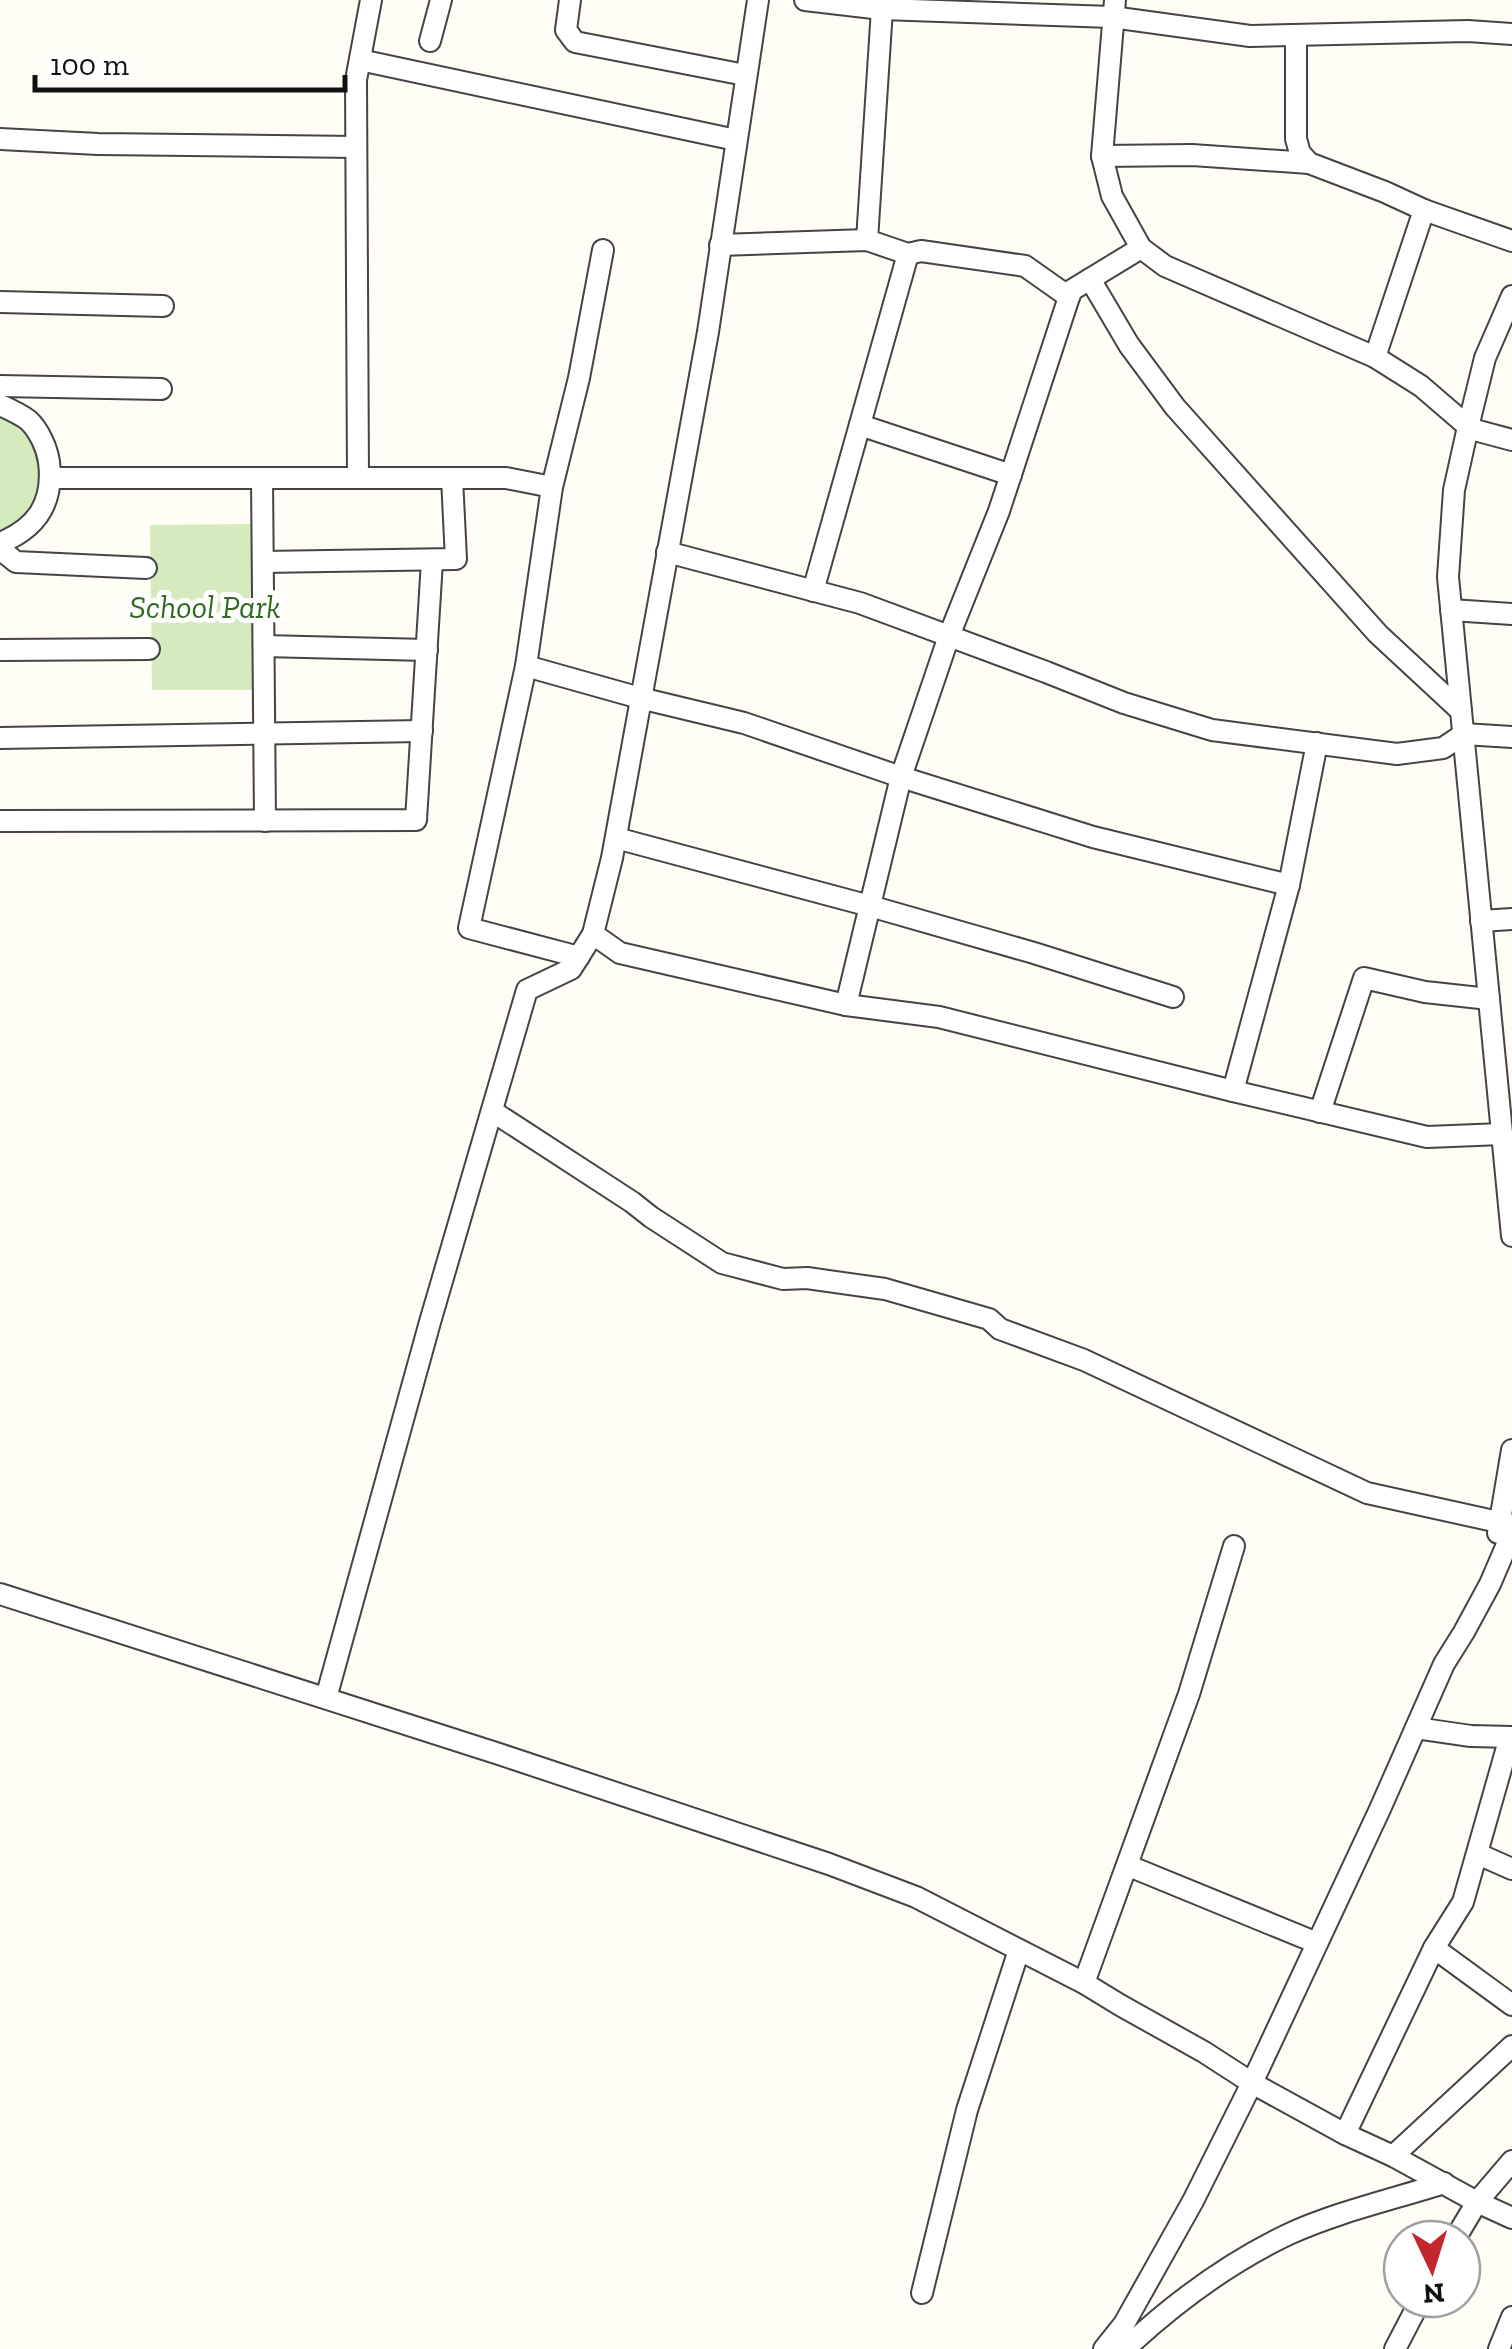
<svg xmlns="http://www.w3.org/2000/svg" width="1512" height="2349" viewBox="0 0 1512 2349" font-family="'Zilla Slab',serif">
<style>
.green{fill:#d5ebbd}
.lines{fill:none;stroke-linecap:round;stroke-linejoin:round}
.street-casing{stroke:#444;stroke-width:24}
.street{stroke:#fff;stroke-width:20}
.labels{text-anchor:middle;stroke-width:10;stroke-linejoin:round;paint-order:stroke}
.park-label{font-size:32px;font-style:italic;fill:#2f6b1f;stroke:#fff}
</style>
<rect width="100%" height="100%" fill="#fffdf5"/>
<g class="green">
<path d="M0 417C36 433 49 467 34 502 31 507 30 513 27 517 22 524 8 528 0 533Z"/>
<polygon points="260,524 257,690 152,690 150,525"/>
</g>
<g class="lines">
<defs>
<g id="street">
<polyline points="570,0 566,30 575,42 745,75"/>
<polyline points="805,0 882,9 1112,17 1250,36 1468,31 1512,34"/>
<polyline points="1115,0 1102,156 1112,196 1141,248 1165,266 1375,357 1421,386 1471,429 1512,440"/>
<polyline points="1296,35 1296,139 1300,153 1309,163 1385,192 1424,210 1512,241"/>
<polyline points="430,41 441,0"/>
<polyline points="360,60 736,140"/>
<polyline points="0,139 98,144 356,147"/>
<polyline points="1102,156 1192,155 1309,163"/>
<polyline points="867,240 882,9"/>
<polyline points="720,245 867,240 908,254 921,251 1025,266 1069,297"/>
<polyline points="1090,279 1129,345 1175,407 1378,634 1461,711"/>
<polyline points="1512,296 1485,358 1468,427 1454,490 1448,577 1512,1236"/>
<polyline points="0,302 163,306"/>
<polyline points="1375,357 1424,210"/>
<polyline points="0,386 161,389"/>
<path d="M0 405C9 409 20 414 28 420 39 430 47 448 49 462 54 503 37 528 0 543"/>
<polyline points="860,425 1011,475"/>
<polyline points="51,478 506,478 552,487 526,666 469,928 579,957"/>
<polyline points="262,478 265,821"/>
<polyline points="358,478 356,80 371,0"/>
<polyline points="552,487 579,378 603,250"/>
<polyline points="0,549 16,562 146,568"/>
<polyline points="667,552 860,603 1046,672 1124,703 1212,730 1397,754 1443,748 1464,734 1512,737"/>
<polyline points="263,562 456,559 452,478"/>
<polyline points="813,591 908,254"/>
<polyline points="1451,610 1512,614"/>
<polyline points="264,646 427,650"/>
<polyline points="0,650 149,649"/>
<polyline points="526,666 640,698 744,723 901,777 1093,837 1289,885"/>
<polyline points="0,738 422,731"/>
<polyline points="1317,743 1289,885 1233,1091 1427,1137 1502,1134"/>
<polyline points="0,821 416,820 432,561"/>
<polyline points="616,838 870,906 1034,953 1173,997"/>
<polyline points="1481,921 1512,919"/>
<polyline points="593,934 620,953 846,1005 939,1017 1233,1091"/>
<polyline points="846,1005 901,777 949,636 999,511 1069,297 1072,290 1141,248"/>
<polyline points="492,1111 632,1202 651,1217 722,1263 783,1279 807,1278 885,1289 989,1319 1000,1329 1084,1360 1367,1493 1512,1525"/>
<polyline points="1320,1112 1364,978 1425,992 1489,999"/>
<polyline points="1498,1533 1512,1450"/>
<polyline points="0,1594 499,1754 829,1864 916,1897 1084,1983 1120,2005 1204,2052 1252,2083 1345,2134 1393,2156 1477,2202 1512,2218"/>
<polyline points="326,1698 430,1322 527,990 571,969 593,934 612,858 708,332 758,0"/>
<polyline points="1416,1728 1471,1736 1512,1737"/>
<polyline points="1478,1854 1512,1869"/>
<polyline points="1129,1866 1317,1943"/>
<polyline points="1434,1948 1512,2005"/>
<polyline points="1084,1983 1189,1694 1234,1546"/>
<polyline points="1345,2134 1434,1948 1463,1902 1510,1737"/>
<polyline points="1393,2156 1512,2046"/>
<polyline points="1455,2239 1477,2202 1512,2161"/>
<polyline points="922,2293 967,2110 1019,1950"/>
<polyline points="1104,2349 1124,2324 1193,2201 1252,2083 1380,1809 1444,1664 1464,1632 1490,1584 1512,1533"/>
<path d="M1125 2349C1174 2303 1228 2263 1289 2234 1337 2212 1394 2199 1444 2183"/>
<polyline points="1395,2349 1421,2299"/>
<polyline points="1499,2349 1512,2317"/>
</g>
</defs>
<use href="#street" class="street-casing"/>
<use href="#street" class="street"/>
</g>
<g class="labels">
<g class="park-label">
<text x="205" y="618">School Park</text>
</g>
</g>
<g transform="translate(1432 2269) rotate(176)"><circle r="48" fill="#ffffff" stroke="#a0a0a0" stroke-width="2.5"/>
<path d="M0-8L18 38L0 25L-18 38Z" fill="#c4262e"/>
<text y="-15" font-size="28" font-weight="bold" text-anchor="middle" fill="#111111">N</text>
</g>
<path d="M35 75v15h310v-15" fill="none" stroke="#111111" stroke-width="5"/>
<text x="50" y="75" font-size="30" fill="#111111" stroke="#ffffff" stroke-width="8" paint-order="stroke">100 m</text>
</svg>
